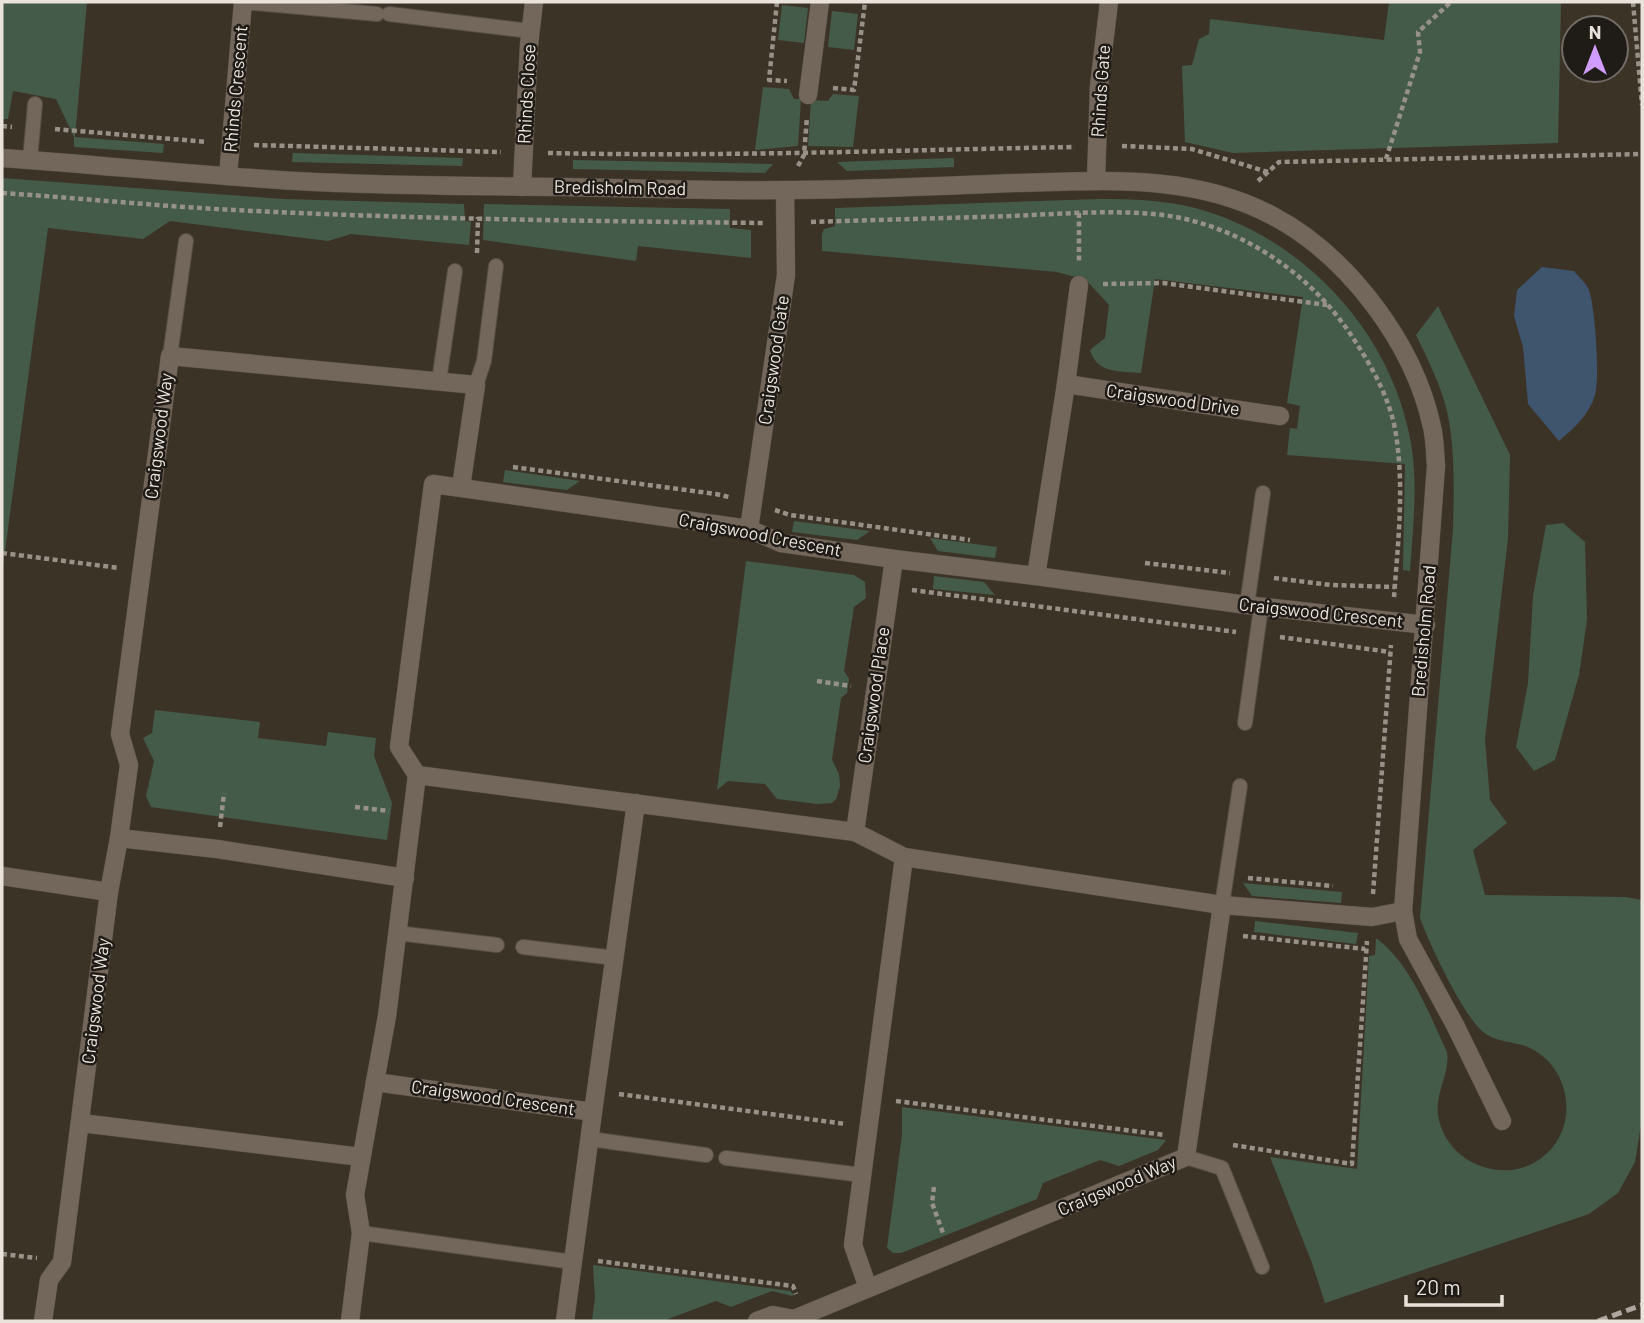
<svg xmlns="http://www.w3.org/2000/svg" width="1644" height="1323" viewBox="0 0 1644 1323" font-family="Barlow,sans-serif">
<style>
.green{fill:#445b4a}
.water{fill:#3f556e}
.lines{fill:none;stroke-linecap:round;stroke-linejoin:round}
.service-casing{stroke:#584f44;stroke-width:16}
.minor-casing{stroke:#584f44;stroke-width:19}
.tertiary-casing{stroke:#584f44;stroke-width:19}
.path{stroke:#989188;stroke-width:4.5;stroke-dasharray:5 3.5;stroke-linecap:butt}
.service{stroke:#73675c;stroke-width:14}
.minor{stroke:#73675c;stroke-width:18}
.tertiary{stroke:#73675c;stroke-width:18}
.rail{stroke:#aea79f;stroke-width:5;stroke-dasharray:10 5;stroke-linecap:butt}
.labels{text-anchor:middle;stroke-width:5;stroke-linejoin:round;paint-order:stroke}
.street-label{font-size:18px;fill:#e9e3dc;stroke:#1f1b16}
</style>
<rect width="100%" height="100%" fill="#3c3327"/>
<g class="green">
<polygon points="2,2 87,2 75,137 164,144 163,153 74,147 74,137 56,99 13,91 8,119 2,119"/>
<polygon points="1389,2 1561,2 1558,143 1233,153 1185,142 1182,66 1192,65 1199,39 1209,34 1210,19 1384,40"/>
<polygon points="782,5 808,8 804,43 778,40"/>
<polygon points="832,11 858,14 854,50 828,47"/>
<polygon points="763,87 789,89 794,99 801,99 798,146 755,150"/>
<polygon points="833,94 859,96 853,147 808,146 811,100 828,101"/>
<polygon points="293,153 463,158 463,159 462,166 292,162"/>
<polygon points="954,158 954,167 847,171 837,162"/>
<polygon points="573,160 773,164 765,173 573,169"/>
<polygon points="2,178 283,199 464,204 465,221 471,222 469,245 351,234 328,241 170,221 143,239 48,228 2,574"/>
<path d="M1100 199C1133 199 1164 200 1195 208 1304 237 1392 333 1411 443 1418 484 1413 529 1410 571L1403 570 1405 464 1287 455 1290 428 1297 429 1300 406 1287 403 1303 297 1155 279 1141 373C1120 371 1097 374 1090 350L1105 338 1109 305 1086 280 1057 272 822 251V234L824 229 835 226V208Z"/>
<polygon points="484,204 730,209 730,228 751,230 751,258 638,246 636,261 483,240"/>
<path d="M1438 306 1510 455 1508 538 1485 739 1490 800 1507 823 1473 850 1485 895 1625 897 1642 900V1119L1635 1162 1618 1193 1589 1214 1325 1303 1312 1263 1270 1157 1357 1169 1369 956 1375 955 1376 938C1411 964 1429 1014 1447 1052 1450 1074 1435 1092 1438 1115 1445 1162 1502 1186 1540 1159 1580 1131 1573 1069 1530 1048 1513 1040 1496 1044 1481 1030 1461 1011 1430 945 1420 918L1453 529C1454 494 1455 456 1449 421 1444 391 1429 362 1416 335Z"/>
<polygon points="505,470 580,481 567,490 503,482"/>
<polygon points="794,521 870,531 857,540 792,532"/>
<polygon points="1563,523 1585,542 1587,620 1579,675 1555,760 1534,771 1516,747 1528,683 1533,596 1546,525"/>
<polygon points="930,538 997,547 995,558 938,551"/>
<polygon points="746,561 854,575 865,582 866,598 854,607 844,671 849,679 847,693 841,698 832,760 839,774 840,786 836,799 832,803 817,804 777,799 765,784 728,781 717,790"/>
<polygon points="934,576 984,582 995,595 933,589"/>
<polygon points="155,710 260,722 258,738 326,746 328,732 376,738 374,756 392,803 387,840 151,807 146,796 154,761 143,738 152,733"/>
<polygon points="1243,883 1342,892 1341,903 1252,896"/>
<polygon points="1255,921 1358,933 1356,944 1254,932"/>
<polygon points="902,1107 1166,1140 1158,1150 1119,1166 1100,1160 1043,1183 1037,1199 901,1253 893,1253 887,1248 902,1135"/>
<polygon points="593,1265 790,1291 794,1295 792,1296 772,1291 731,1307 716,1301 663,1321 592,1321 595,1298"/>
</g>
<path class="water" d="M1542 267 1574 271C1578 276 1585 282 1588 288 1595 301 1600 379 1595 395 1589 415 1574 428 1559 441L1528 404 1523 347 1514 316 1517 290Z"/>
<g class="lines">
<defs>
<g id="service">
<polyline points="243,2 377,14"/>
<polyline points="389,14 530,31"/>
<polyline points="30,160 35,104"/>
<polyline points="170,356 186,241"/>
<polyline points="439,381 455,271"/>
<polyline points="476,385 484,361 496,266"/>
<polyline points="1247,605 1263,493"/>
<polyline points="1245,723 1261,607"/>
<polyline points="1222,905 1240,786"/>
<polyline points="397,933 497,945"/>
<polyline points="523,947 615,958"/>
<polyline points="590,1139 706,1155"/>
<polyline points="1186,1157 1222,1168 1262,1267"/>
<polyline points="726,1158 862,1175"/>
<polyline points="361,1233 573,1262"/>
</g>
<g id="minor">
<polyline points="808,95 820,2"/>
<polyline points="228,176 243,2"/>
<polyline points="1096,181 1099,86 1109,2"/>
<polyline points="522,187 529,45 534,2"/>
<polyline points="1066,384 1280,416"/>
<polyline points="749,529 786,275 785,190"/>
<polyline points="1036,576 1066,384 1079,285"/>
<polyline points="417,775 855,832 904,857 1222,905"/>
<polyline points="636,803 593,1112 375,1082 387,1016 417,775 399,747 433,484 749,529 781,543 894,559 1036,576 1247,605 1426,625"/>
<polyline points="855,832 894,559"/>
<polyline points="2,876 109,892"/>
<polyline points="405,878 217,849 119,838 129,765 120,734 170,356 476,385 461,487"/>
<polyline points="81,1123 361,1157"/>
<polyline points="868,1288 853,1245 904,857"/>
<polyline points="43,1321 49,1280 62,1262 109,892 119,838"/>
<polyline points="350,1321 361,1233 355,1195 375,1082"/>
<polyline points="565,1321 593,1112"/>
<polyline points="757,1321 773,1315 794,1319 1186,1157 1222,905 1372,917 1403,911"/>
</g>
<path id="tertiary" d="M2 158C100 165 198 175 296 181 384 186 472 186 560 187 634 188 709 191 783 190 860 190 938 186 1015 183 1103 181 1192 173 1273 216 1348 256 1414 343 1432 427 1435 439 1435 453 1436 466L1403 911 1408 939 1455 1025 1502 1121"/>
</defs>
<use href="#service" class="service-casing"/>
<use href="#minor" class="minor-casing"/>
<use href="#tertiary" class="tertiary-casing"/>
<g class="path">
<polyline points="777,2 769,80 787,81"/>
<polyline points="1633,2 1642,105"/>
<polyline points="833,88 854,90 865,2"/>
<polyline points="2,126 12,127"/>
<polyline points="55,129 207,142"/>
<polyline points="254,145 501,152"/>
<polyline points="1122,146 1192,149 1268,172"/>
<path d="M548 153C724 157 899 150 1075 147"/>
<polyline points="1386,159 1420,52 1418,32 1451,2"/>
<polyline points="798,166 804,155 807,117"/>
<polyline points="1258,181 1279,162 1642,154"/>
<path d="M2 193C79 198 157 206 234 210 410 219 587 221 763 223"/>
<polyline points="1079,213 1079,261"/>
<path d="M811 222C877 220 944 218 1011 216 1058 214 1107 210 1154 214 1233 221 1310 271 1353 338 1371 365 1389 397 1395 429 1405 484 1398 542 1394 597"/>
<polyline points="477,253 478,217"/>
<polyline points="1103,284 1163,283 1327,305"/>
<polyline points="513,467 716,494 729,497"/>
<polyline points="775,510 790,515 970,540"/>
<polyline points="2,553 119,568"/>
<polyline points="1145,563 1230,573"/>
<polyline points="1274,578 1331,585 1395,587"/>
<polyline points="912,590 1236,632"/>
<polyline points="1280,637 1390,652"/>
<polyline points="817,681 851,686"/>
<polyline points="355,807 389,811"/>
<polyline points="220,827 224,793"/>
<polyline points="1248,878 1333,886"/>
<polyline points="1373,894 1391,645"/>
<polyline points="1243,936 1365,949"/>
<polyline points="619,1094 846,1124"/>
<polyline points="896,1101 1165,1135"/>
<polyline points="1233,1145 1352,1164 1367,941"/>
<polyline points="934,1187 932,1203 943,1233"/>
<polyline points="2,1254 37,1258"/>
<polyline points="598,1261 793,1286 796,1294"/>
</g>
<use href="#service" class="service"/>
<use href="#minor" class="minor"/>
<use href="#tertiary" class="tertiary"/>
<polyline class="rail" points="1598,1321 1642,1305"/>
</g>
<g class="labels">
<g class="street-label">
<text transform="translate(236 89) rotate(-85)" y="6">Rhinds Crescent</text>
<text transform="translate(1101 91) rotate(-86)" y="6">Rhinds Gate</text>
<text transform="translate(527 94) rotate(-87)" y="6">Rhinds Close</text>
<text transform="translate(620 188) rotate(1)" y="6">Bredisholm Road</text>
<text transform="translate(774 360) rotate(-82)" y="6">Craigswood Gate</text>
<text transform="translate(1173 400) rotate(8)" y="6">Craigswood Drive</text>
<text transform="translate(159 436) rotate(-83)" y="6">Craigswood Way</text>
<text transform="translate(760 535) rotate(11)" y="6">Craigswood Crescent</text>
<text transform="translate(1321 613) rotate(6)" y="6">Craigswood Crescent</text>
<text transform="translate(1424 631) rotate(-85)" y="6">Bredisholm Road</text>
<text transform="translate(874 695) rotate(-82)" y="6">Craigswood Place</text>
<text transform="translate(96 1001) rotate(-83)" y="6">Craigswood Way</text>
<text transform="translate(493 1098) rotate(8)" y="6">Craigswood Crescent</text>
<text transform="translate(1117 1186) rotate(-23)" y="6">Craigswood Way</text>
</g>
</g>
<rect width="1644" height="1323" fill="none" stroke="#e9e3dc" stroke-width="7"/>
<g transform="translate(1595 49)"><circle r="33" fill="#1f1b16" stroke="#706b65" stroke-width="2"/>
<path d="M0-5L12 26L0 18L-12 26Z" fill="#d09dff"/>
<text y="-10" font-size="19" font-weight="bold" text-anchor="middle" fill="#e9e3dc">N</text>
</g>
<path d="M1406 1295v10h96v-10" fill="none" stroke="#e9e3dc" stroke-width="3.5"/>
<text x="1416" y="1295" font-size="21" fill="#e9e3dc" stroke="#1f1b16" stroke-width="5" paint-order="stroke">20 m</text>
</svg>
